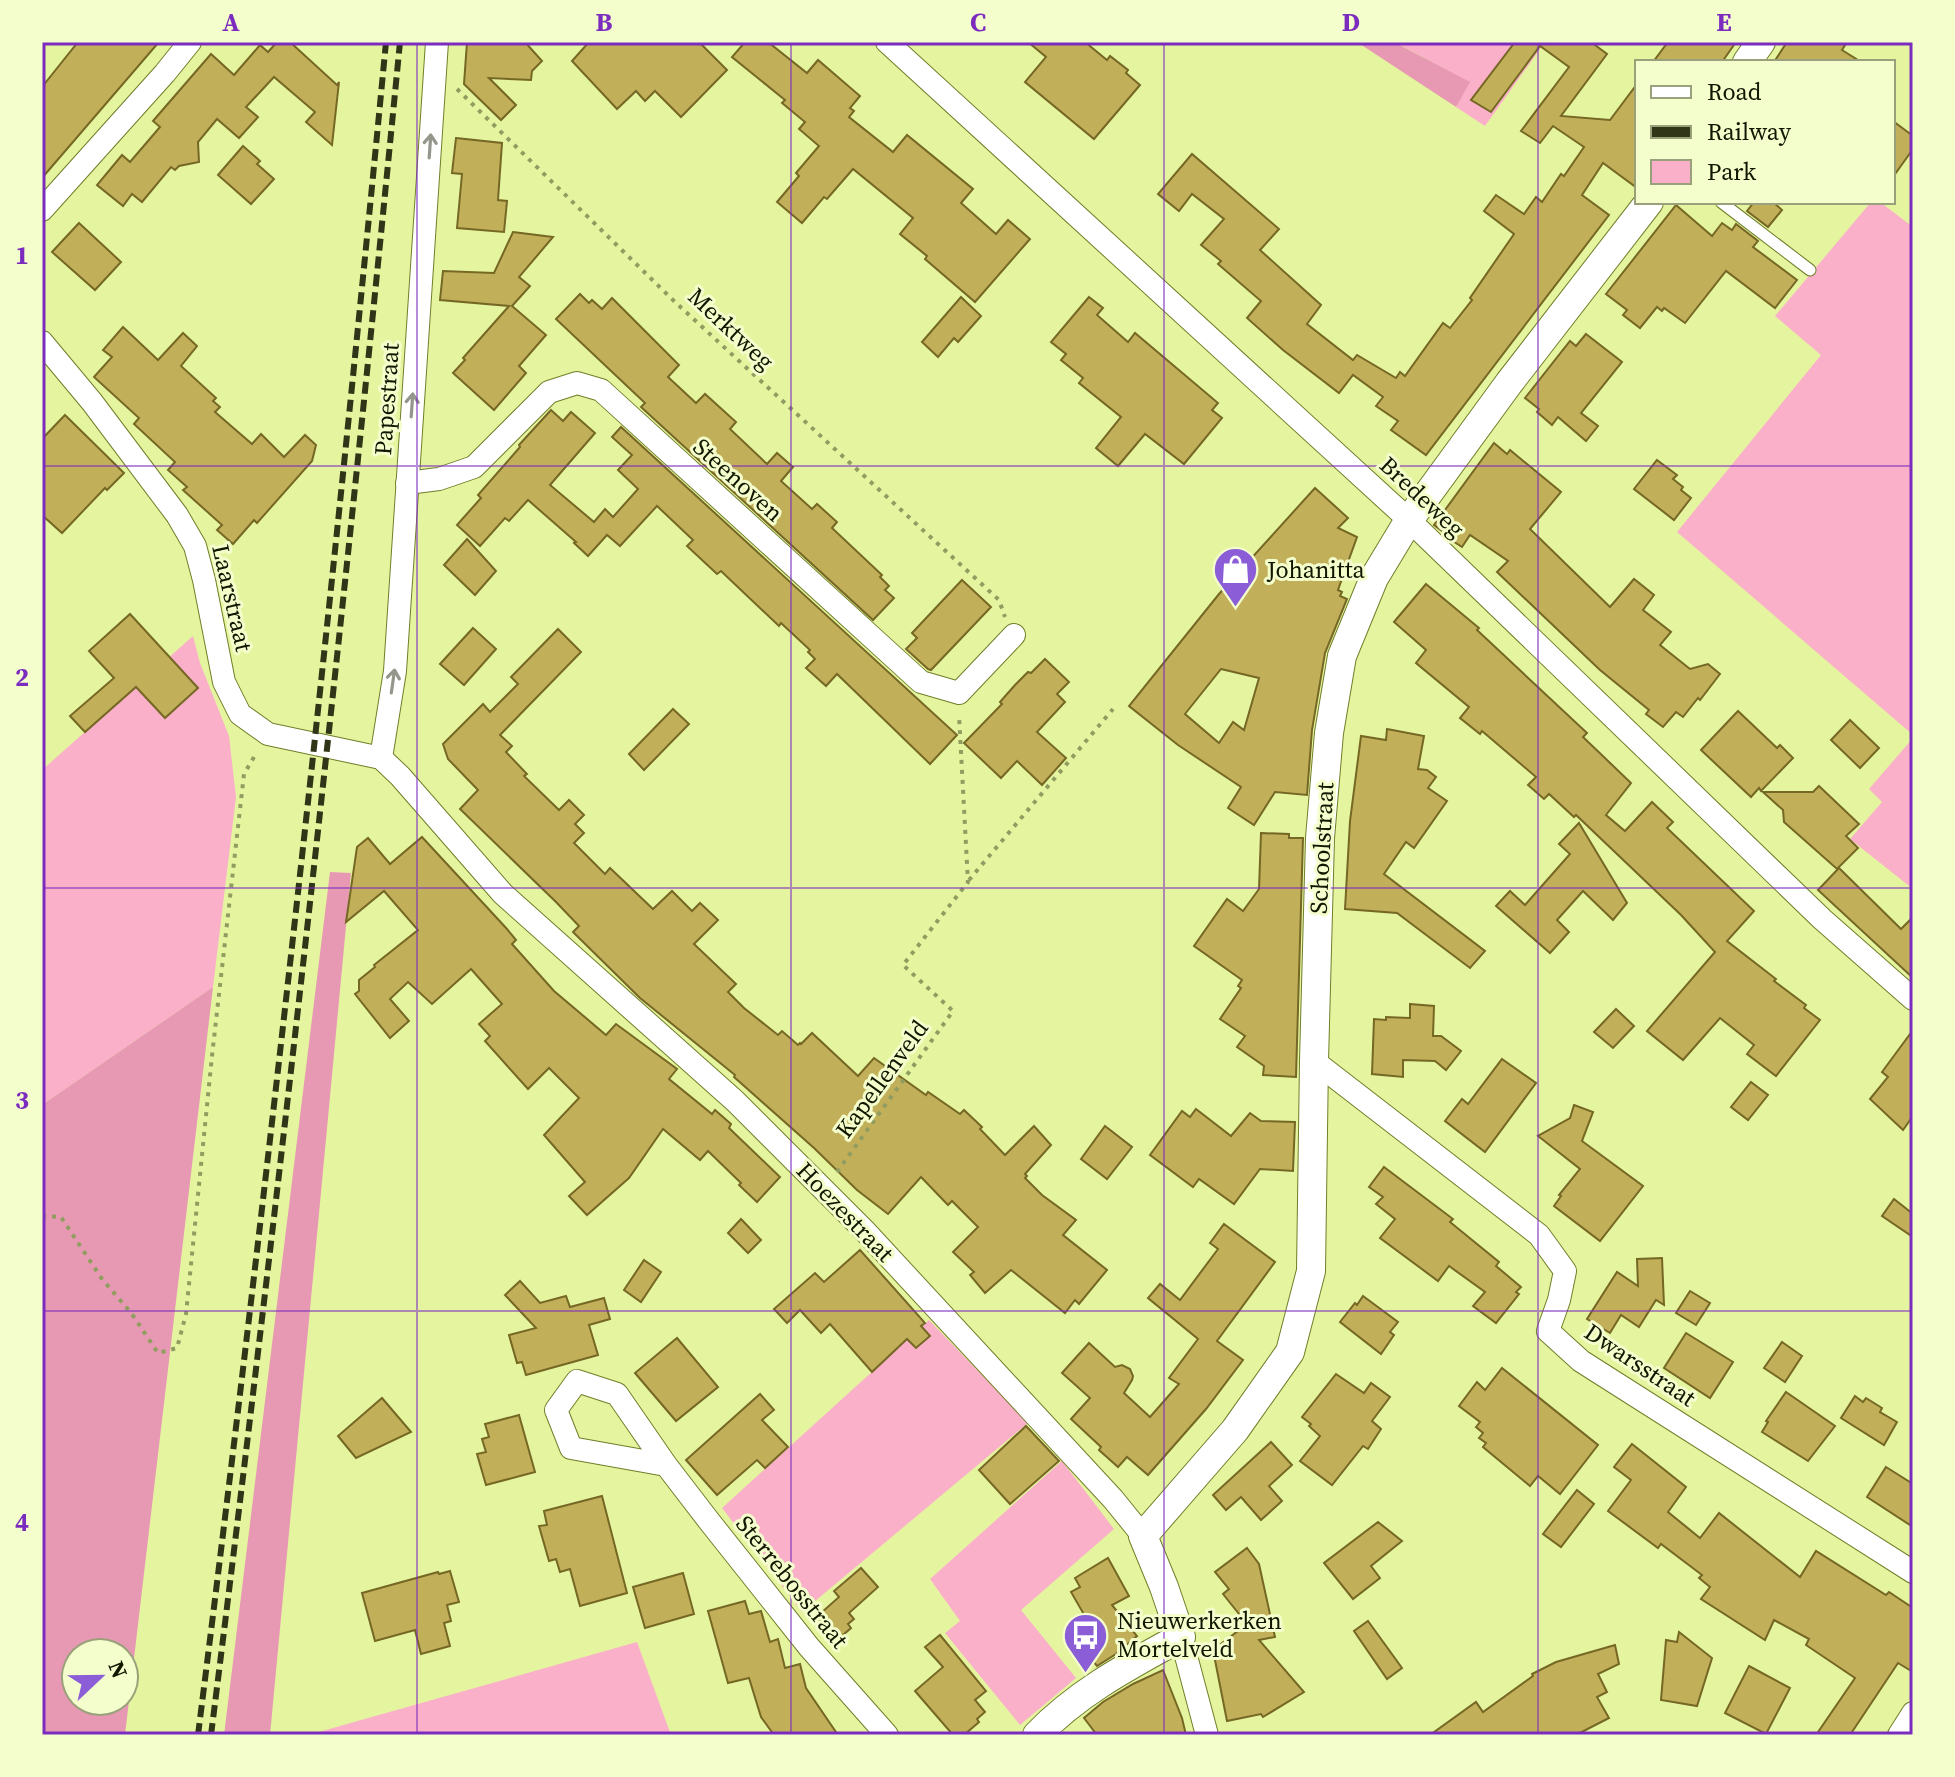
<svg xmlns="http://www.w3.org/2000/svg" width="1955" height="1777" viewBox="0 0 1955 1777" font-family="'Source Serif 4',serif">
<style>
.green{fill:#fab0c9}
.forest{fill:#e799b4;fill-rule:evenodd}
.building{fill:#c2af59;stroke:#756724;stroke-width:2;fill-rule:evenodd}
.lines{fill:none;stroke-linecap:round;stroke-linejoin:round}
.service-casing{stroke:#717e29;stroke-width:13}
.minor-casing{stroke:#717e29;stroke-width:24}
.tertiary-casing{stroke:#717e29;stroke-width:30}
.path{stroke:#919d60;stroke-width:4;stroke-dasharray:4 6;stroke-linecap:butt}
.service{stroke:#fff;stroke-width:11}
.minor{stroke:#fff;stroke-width:22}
.tertiary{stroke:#fff;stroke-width:28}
.rail{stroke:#2f3516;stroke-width:6;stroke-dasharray:12 6;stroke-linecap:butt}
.oneway{stroke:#94968c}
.grid{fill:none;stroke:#7b2cbf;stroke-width:2;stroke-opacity:0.55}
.labels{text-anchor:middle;stroke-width:6;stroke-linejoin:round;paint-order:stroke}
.street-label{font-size:24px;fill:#121600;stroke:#f4fecc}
.poi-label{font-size:24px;fill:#121600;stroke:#f4fecc;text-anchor:start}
.neatline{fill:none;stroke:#7b2cbf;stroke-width:3}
.grid-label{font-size:26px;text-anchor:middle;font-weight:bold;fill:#7b2cbf}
</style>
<rect width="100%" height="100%" fill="#e5f59f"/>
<g class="green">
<polygon points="1395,42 1545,42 1485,126 1456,107 1469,82"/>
<polygon points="1871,202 1880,202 1913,227 1913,735 1677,532 1821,355 1775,316"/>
<polygon points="193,636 200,663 229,736 236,797 213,987 42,1105 42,770"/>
<polygon points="1913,738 1913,889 1850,839 1882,802 1869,789"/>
<polygon points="929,1320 1028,1423 802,1612 722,1508"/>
<polygon points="1062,1461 1114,1529 1021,1610 1076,1678 1020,1725 945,1633 960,1621 930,1579"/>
<polygon points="637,1642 671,1735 308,1735"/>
</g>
<g class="forest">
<polygon points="1357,42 1394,42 1470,82 1456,107"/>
<polygon points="330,872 351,873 270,1735 224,1735"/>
<path d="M213 987 125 1735H42V1105ZM76 1653H124V1701H76Z"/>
</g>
<g class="building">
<polygon points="78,42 159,42 42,178 42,87"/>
<polygon points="277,42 290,42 337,85 339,82 332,145 306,122 315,112 274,77 246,107 258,117 239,138 217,119 198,142 199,162 179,166 175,170 171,167 142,202 132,194 123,206 97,185 122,155 130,162 160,127 153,121 211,54 234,75 260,45 268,52"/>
<polygon points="467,42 525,42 542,61 532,71 531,80 489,78 516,105 501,120 464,84"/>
<polygon points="589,42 699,42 727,70 681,117 655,91 645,101 636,91 617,109 572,61"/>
<polygon points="745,42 768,42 807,73 818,60 860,96 850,108 854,111 849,117 893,152 907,135 973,189 961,203 996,234 1008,220 1030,239 975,302 925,259 927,256 900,234 913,218 853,169 827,199 824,197 802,223 777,202 799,176 796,173 819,146 799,129 805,122 782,103 785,100 732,57"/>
<polygon points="1028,42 1085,42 1107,60 1110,56 1128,70 1126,73 1140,85 1094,139 1025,82 1046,57"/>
<polygon points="1515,42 1591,42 1607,54 1561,116 1610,120 1637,84 1637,188 1603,163 1582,195 1609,215 1426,455 1391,430 1398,421 1376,406 1383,397 1353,375 1339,393 1283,350 1247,318 1261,301 1218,264 1221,261 1201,245 1224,219 1192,194 1179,211 1158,194 1192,154 1279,229 1260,250 1321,305 1307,324 1353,360 1357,355 1396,378 1400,372 1405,376 1443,323 1450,328 1472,300 1470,298 1514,234 1484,211 1496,195 1524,214 1536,197 1542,202 1561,174 1564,176 1584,147 1553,126 1540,143 1521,131 1569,67 1540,46 1491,112 1471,100"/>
<polygon points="1668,42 1736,42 1722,62 1653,62"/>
<polygon points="1787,42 1847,42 1842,50 1861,62 1774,62"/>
<polygon points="1893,121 1913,136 1913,149 1893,177"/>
<polygon points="456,138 502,143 498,200 507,201 504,232 457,228 462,174 452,173"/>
<polygon points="243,146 260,161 257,164 274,179 251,204 218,175"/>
<polygon points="1754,202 1773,202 1782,210 1768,227 1747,211"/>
<polygon points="1676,205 1712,236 1722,223 1732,230 1736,224 1758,241 1753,247 1797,280 1775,308 1726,271 1685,323 1664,308 1662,311 1657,307 1640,328 1623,315 1627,310 1606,294"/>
<polygon points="79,223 121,262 95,290 52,252"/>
<polygon points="513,232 553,237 519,277 530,286 512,306 546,335 519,366 526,373 494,410 453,373 465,360 463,358 509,306 440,300 443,271 494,273"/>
<polygon points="580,294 589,303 592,300 602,309 612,298 679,365 668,377 696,403 705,394 736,422 730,429 767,464 777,453 793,467 781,481 812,509 817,504 837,522 832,528 882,575 880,577 889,586 885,590 894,598 873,620 641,407 645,403 556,319"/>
<polygon points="961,297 981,316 958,342 954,338 938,357 922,342"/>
<polygon points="1089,297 1103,308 1097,315 1128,342 1135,333 1218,403 1212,410 1222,418 1184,464 1145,434 1118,466 1096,448 1121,417 1079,383 1083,378 1061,360 1066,354 1051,342"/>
<polygon points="123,327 158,360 183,333 197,346 181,366 216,398 213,401 220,407 215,412 252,444 261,434 284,457 305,435 316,445 312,461 257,523 254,520 233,544 217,530 222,525 183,490 187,487 168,470 175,462 134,424 139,418 94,377 112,357 103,350"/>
<polygon points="1586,334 1622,362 1581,413 1598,426 1586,441 1558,417 1552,425 1537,412 1539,409 1525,398 1570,341 1576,346"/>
<polygon points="551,410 563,421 571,412 595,433 550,485 594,522 605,509 613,517 638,489 618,470 632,455 612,437 621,427 957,735 930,764 837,674 826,686 806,668 815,659 808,652 810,650 781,623 779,626 721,571 717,574 687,546 693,540 657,506 620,546 607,535 588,556 574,543 576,542 528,500 509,521 505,518 480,546 457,525 481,498 478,495 520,447 519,445"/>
<polygon points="65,415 124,473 107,490 105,488 62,533 42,515 42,439"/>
<polygon points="1494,443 1507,454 1510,450 1561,492 1530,529 1610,607 1634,579 1654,595 1643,610 1671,632 1660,645 1690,669 1708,664 1720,674 1700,700 1698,698 1683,717 1676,712 1663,727 1646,714 1649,710 1600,670 1497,572 1508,561 1470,535 1462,547 1448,538 1445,536 1446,534 1434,525"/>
<polygon points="1657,460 1677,475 1673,479 1683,487 1681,490 1691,498 1674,520 1634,489"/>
<path d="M1315 488 1348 518 1338 528 1357 537 1338 590 1342 592 1340 596 1347 599 1325 653 1312 730 1307 795 1275 792 1254 825 1228 808 1241 787 1178 745 1129 706 1219 594ZM1221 669 1259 678 1244 730 1233 722 1219 743 1185 714Z"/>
<polygon points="467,539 496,571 475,595 444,565"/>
<polygon points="962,580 991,607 931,670 928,669 906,649 917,638 912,633"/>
<polygon points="1426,584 1479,628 1477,630 1587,733 1583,737 1631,783 1606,815 1625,831 1652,802 1673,822 1667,828 1754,911 1727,941 1776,979 1774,981 1806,1005 1804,1008 1820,1020 1776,1076 1747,1054 1754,1045 1720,1018 1683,1060 1647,1031 1715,952 1681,915 1576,815 1574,817 1549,794 1544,799 1528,785 1536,777 1482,731 1480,734 1460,718 1469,707 1416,663 1426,650 1394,622"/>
<polygon points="130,614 198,688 165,718 136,687 85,732 70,716 114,678 89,651"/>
<polygon points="473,628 496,649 464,685 440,664"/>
<polygon points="558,629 581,652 500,735 512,746 506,752 527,774 524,776 559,810 569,800 584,815 575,824 584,833 574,843 605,874 610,868 653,909 672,891 692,911 700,903 718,920 694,944 736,984 728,992 744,1008 778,1035 782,1031 798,1045 800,1043 801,1044 812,1033 858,1076 874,1058 926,1095 928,1092 960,1114 964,1110 982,1127 980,1129 1005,1155 1034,1126 1051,1145 1025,1174 1027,1176 1025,1178 1042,1195 1076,1220 1063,1235 1107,1270 1079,1304 1075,1300 1065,1313 1011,1270 985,1293 970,1275 974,1272 953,1252 978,1227 952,1201 948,1205 921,1177 888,1214 857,1190 814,1148 734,1077 735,1075 640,998 573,932 579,926 556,902 460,809 478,790 448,759 443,744 483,704 490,712 518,684 511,677"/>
<polygon points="1045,659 1069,682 1057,694 1065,702 1037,732 1066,758 1042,785 1017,761 1001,778 964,743 1002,704 1000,702 1015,685 1028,672 1031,673"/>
<polygon points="673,709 689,724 644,770 629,754"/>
<polygon points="1738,711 1777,748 1780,745 1793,758 1761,791 1759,788 1751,797 1701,750"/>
<polygon points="1850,720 1879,748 1860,768 1831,740"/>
<polygon points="1387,729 1424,736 1418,769 1427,770 1436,777 1428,788 1447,801 1414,848 1406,842 1384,874 1485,951 1470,968 1397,913 1345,909 1350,821 1361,736 1386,740"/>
<polygon points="1819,786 1859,824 1846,836 1858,848 1837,869 1784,822 1783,810 1763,792 1813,792"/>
<polygon points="1579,823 1627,903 1613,920 1583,891 1557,920 1569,932 1550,953 1496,906 1510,891 1525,905 1570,854 1559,844"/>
<polygon points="1261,833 1289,834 1289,838 1303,838 1296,1077 1263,1075 1264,1066 1237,1047 1245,1036 1220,1019 1241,988 1238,986 1242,980 1194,946 1227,899 1243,911 1259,889"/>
<polygon points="422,837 507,929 516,940 512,944 554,991 606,1035 616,1024 677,1069 669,1079 712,1114 715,1110 731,1124 729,1128 780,1177 757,1202 739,1185 741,1183 708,1151 700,1160 663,1129 629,1178 587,1215 569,1196 585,1182 544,1135 579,1098 549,1068 528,1089 485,1041 490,1036 479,1024 502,1004 471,969 432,1004 408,982 390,999 409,1021 390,1038 355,994 359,991 359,980 375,967 374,965 418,930 384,891 346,922 357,847 368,838 390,864"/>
<polygon points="1839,868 1901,929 1913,917 1913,978 1818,890"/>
<polygon points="1410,1004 1434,1006 1433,1036 1441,1036 1461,1051 1446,1070 1435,1061 1403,1060 1403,1077 1372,1074 1374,1019 1386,1020 1386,1017 1410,1018"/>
<polygon points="1616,1009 1634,1026 1613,1048 1594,1032"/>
<polygon points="1913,1030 1913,1116 1903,1130 1870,1099 1888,1077 1882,1072"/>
<polygon points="1502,1059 1536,1083 1485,1152 1445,1121 1462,1099 1468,1104"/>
<polygon points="1751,1082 1768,1095 1748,1120 1731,1107"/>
<polygon points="1574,1105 1593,1112 1582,1141 1643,1186 1600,1241 1554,1206 1561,1196 1559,1195 1580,1169 1538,1136 1570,1118"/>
<polygon points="1196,1109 1231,1136 1250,1113 1261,1121 1295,1122 1293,1171 1260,1169 1234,1204 1199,1179 1193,1187 1150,1155 1182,1111 1190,1117"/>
<polygon points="1105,1126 1132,1147 1107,1179 1081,1159"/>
<polygon points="1384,1167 1453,1219 1450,1222 1499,1262 1496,1266 1521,1287 1516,1292 1519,1294 1496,1323 1473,1306 1485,1292 1449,1266 1438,1281 1380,1238 1395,1219 1376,1204 1383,1197 1369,1187"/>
<polygon points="1894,1199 1913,1214 1913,1237 1882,1216"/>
<polygon points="741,1219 761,1240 748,1253 728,1233"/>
<polygon points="1224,1224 1275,1262 1217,1341 1243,1360 1206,1409 1148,1475 1127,1457 1118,1467 1099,1450 1101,1447 1071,1419 1090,1398 1062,1373 1089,1343 1115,1367 1122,1365 1130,1369 1133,1376 1132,1380 1124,1393 1150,1417 1179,1384 1169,1378 1198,1339 1148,1298 1160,1284 1180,1300 1218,1249 1210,1243"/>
<polygon points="860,1250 925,1323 921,1326 930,1336 916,1348 907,1339 872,1372 830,1324 821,1333 800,1310 787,1323 774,1309 815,1273 824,1282"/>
<polygon points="1662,1258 1664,1305 1656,1300 1639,1327 1621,1315 1610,1333 1587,1319 1617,1272 1638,1286 1637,1259"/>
<polygon points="644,1260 661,1272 641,1302 624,1290"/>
<polygon points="520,1281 540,1303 566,1296 570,1307 604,1298 610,1319 589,1325 598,1355 526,1375 522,1362 517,1363 509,1335 536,1328 505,1295"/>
<polygon points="1690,1291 1710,1303 1696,1325 1676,1313"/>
<polygon points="1363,1296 1398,1322 1390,1332 1394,1335 1381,1354 1340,1322 1355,1303 1357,1305"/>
<polygon points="1686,1333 1733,1362 1710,1398 1664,1368"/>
<polygon points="677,1338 718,1387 676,1421 635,1373"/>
<polygon points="1782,1342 1802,1356 1785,1382 1764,1368"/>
<polygon points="1502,1368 1598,1445 1560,1494 1538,1476 1530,1486 1483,1447 1486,1443 1479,1438 1483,1433 1476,1427 1480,1422 1459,1406 1477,1382 1485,1390"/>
<polygon points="1336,1374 1364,1393 1371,1383 1390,1397 1372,1421 1381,1429 1368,1449 1363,1446 1332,1485 1300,1461 1320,1436 1309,1426 1311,1424 1302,1417"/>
<polygon points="1786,1392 1835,1426 1808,1461 1762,1432 1768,1422 1766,1421"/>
<polygon points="760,1394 774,1410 762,1420 788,1447 765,1468 757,1460 717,1495 686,1460"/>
<polygon points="1855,1396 1863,1402 1866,1398 1882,1408 1880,1412 1897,1422 1884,1445 1841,1418"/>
<polygon points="382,1398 411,1432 356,1458 338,1436"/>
<polygon points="519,1415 535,1472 486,1485 477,1454 486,1452 482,1439 489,1437 485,1424"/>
<polygon points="1026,1426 1059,1461 1010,1504 979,1470"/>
<polygon points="1271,1442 1292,1465 1269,1486 1282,1501 1261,1520 1241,1497 1226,1510 1213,1495"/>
<polygon points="1632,1444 1686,1487 1668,1512 1700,1538 1719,1513 1800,1577 1816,1551 1886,1595 1889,1592 1913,1608 1913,1672 1898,1663 1850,1735 1816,1735 1855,1678 1806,1645 1809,1639 1774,1620 1765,1640 1701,1599 1710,1587 1699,1578 1702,1575 1661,1544 1658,1548 1608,1511 1631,1480 1614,1467"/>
<polygon points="1886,1467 1913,1484 1913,1527 1867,1497"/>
<polygon points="1577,1490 1594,1504 1561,1547 1543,1534"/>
<polygon points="602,1496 627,1593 580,1606 570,1569 560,1572 556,1559 549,1561 539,1526 547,1525 544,1511"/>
<polygon points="1378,1522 1402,1541 1371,1566 1380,1578 1353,1599 1324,1563"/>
<polygon points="1247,1548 1259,1564 1275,1637 1259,1640 1304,1692 1263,1717 1261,1714 1227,1721 1213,1650 1247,1624 1223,1594 1229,1589 1215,1572"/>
<polygon points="1108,1558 1129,1596 1112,1605 1137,1636 1116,1654 1097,1666 1083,1649 1097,1637 1071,1592 1080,1587 1075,1578"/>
<polygon points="861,1568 878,1587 849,1613 854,1619 848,1624 851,1628 836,1641 824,1634 812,1621 839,1597 834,1591"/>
<polygon points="450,1571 459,1602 447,1605 451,1621 444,1623 450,1646 421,1654 415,1630 375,1641 362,1593 438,1572 439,1574"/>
<polygon points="683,1573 694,1614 645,1628 633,1587"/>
<polygon points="745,1601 749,1614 761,1611 770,1642 778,1639 785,1668 800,1664 806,1688 838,1735 774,1735 761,1717 749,1678 728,1683 708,1611"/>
<polygon points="1368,1621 1402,1668 1387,1679 1354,1631"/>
<polygon points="1679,1632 1712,1658 1697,1706 1661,1700 1666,1640 1677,1642"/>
<polygon points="940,1635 986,1691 975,1700 985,1712 977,1719 979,1722 964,1735 953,1735 915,1691 943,1667 925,1647"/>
<polygon points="1615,1645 1619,1664 1598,1674 1607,1692 1597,1697 1609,1718 1576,1735 1430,1735 1476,1702 1483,1712 1533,1676 1532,1674 1556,1662"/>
<polygon points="1749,1666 1790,1688 1766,1734 1725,1713"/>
<polygon points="1163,1670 1182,1718 1186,1735 1097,1735 1084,1718 1103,1702 1133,1684"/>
</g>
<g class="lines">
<defs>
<polyline id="service" points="1721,202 1810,270"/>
<g id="minor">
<polyline points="887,42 1409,520 1822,919 1913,999"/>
<polyline points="42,210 165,73 190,42"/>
<polyline points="42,342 92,402 177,515 195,546 204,580 224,682 240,714 268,734 381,758 400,776 503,894 735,1101 864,1230 1113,1499 1143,1536"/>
<polyline points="407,483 439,479 474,467 549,392 577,383 601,390 921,682 959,693 1014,635"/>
<polyline points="381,758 395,671 437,42"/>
<polyline points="1314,1061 1539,1235 1565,1271 1559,1300 1548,1331 1581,1361 1913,1572"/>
<polyline points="666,1465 571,1448 556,1410 577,1381 617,1394 666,1465 709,1521 809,1647 887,1735"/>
<polyline points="1181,1637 1207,1735"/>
<polyline points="1899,1735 1913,1713"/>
</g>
<g id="tertiary">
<polyline points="1747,62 1761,42"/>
<path d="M1037 1735C1078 1692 1130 1665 1181 1637L1164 1587 1143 1536 1235 1430 1290 1352 1311 1271 1314 1061 1320 838 1329 733 1342 656 1374 578 1409 520 1509 383 1649 202"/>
</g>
</defs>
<use href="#service" class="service-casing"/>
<use href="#minor" class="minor-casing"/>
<use href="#tertiary" class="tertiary-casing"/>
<g class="path">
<polyline points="457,89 675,302 999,600 1005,617"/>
<polyline points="969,880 1113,709"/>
<polyline points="837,1172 953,1011 903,965 968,882 959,715"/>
<polyline points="42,1216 61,1217 102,1279 132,1314 158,1353 177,1348 186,1314 212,1056 244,774 257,752"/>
</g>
<use href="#service" class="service"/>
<use href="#minor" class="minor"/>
<use href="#tertiary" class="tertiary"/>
<g class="rail">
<path d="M198 1735C269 1172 332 607 386 42"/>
<path d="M211 1735C282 1172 345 607 400 42"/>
</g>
</g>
<defs><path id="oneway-shaft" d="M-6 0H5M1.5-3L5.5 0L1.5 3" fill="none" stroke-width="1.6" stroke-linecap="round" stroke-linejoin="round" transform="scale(2)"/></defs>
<g class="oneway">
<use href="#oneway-shaft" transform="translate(430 146) rotate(-86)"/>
<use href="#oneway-shaft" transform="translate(412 405) rotate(-86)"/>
<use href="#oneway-shaft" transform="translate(393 681) rotate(-82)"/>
</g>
<path class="grid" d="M417 42V1735M791 42V1735M1164 42V1735M1538 42V1735M42 466H1913M42 888H1913M42 1311H1913"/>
<defs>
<symbol id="shop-pin" viewBox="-11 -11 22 30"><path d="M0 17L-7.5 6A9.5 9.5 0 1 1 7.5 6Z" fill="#8b5ed8" stroke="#f4fecc"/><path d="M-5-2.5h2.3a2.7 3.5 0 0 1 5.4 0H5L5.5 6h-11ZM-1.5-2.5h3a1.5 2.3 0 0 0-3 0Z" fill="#fff"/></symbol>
<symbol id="bus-pin" viewBox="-11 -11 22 30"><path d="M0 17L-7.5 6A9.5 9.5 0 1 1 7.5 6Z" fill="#8b5ed8" stroke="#f4fecc"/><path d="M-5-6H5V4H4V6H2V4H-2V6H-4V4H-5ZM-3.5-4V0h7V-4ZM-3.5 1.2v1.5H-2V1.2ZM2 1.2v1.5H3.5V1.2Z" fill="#fff"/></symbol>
</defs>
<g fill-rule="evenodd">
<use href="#shop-pin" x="1210" y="544" width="51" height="69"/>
<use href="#bus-pin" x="1060" y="1610" width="51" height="69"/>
</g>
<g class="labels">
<g class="street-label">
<text transform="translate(731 329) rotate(43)" y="8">Merktweg</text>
<text transform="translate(387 399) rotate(-86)" y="8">Papestraat</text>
<text transform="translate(738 480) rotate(42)" y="8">Steenoven</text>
<text transform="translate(1422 497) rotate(43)" y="8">Bredeweg</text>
<text transform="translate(232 598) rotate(77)" y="8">Laarstraat</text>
<text transform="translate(1322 848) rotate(-87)" y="8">Schoolstraat</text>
<text transform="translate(882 1079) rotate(-54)" y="8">Kapellenveld</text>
<text transform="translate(845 1212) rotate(46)" y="8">Hoezestraat</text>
<text transform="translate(1640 1365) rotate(34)" y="8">Dwarsstraat</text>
<text transform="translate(792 1582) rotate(51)" y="8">Sterrebosstraat</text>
</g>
<g class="poi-label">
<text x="1267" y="578">Johanitta</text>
<text x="1117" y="1629">Nieuwerkerken<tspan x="1117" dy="28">Mortelveld</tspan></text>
</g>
</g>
<rect width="1955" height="1777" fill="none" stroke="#f4fecc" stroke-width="88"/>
<rect x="1635" y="60" width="260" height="144" fill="#f4fecc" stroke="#9aa17a" stroke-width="2"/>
<rect x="1651" y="86" width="40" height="12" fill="#ffffff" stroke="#9aa17a" stroke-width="2"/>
<text x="1707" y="100" font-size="24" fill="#121600">Road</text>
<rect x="1651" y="126" width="40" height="12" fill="#2f3516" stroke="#9aa17a" stroke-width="2"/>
<text x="1707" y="140" font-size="24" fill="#121600">Railway</text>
<rect x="1651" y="160" width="40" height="24" fill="#fab0c9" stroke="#9aa17a" stroke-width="2"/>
<text x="1707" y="180" font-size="24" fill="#121600">Park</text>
<g transform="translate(100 1677) rotate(68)"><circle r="38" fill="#f4fecc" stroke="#9aa17a" stroke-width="2"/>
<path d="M0-6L14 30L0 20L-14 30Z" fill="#8b5ed8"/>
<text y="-12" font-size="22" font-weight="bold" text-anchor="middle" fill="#121600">N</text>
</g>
<rect x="44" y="44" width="1867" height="1689" class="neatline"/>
<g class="grid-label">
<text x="231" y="31">A</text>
<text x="604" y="31">B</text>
<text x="978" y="31">C</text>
<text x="1351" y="31">D</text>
<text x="1724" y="31">E</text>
<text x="22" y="264">1</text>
<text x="22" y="686">2</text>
<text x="22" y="1109">3</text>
<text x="22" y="1531">4</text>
</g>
</svg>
